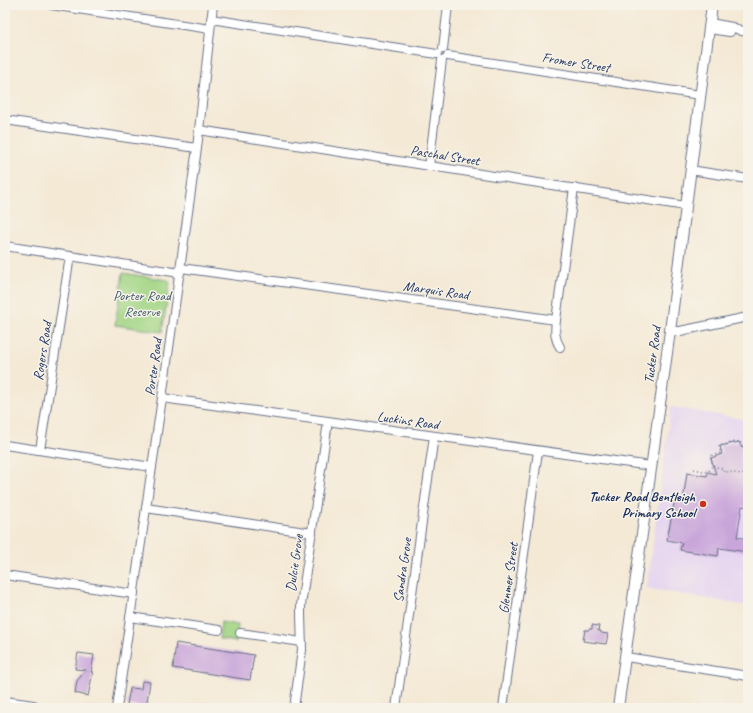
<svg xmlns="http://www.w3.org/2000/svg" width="753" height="713" viewBox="0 0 753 713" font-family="Caveat,sans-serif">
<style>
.built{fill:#e5d3f1}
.green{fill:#a3d585;stroke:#5f8272}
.building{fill:#c9a6da}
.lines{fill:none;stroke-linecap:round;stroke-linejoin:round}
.minor-casing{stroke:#677088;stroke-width:10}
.tertiary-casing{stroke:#677088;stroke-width:12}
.trunk-casing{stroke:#677088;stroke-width:16}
.path{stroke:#677088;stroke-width:1.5;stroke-dasharray:1 3;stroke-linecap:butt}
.minor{stroke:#fff;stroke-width:8}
.tertiary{stroke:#fff;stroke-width:10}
.trunk{stroke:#fff;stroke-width:14}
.poi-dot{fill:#c8321e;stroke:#f7f3e8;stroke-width:1.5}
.labels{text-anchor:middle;stroke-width:3;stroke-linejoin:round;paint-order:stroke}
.street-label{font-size:14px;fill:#1b2f5e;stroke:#f7f3e8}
.park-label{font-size:14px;fill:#3d5868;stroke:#f7f3e8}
.poi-label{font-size:14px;font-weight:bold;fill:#1b2f5e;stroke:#f7f3e8;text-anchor:end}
</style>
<rect width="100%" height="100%" fill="#f7f3e8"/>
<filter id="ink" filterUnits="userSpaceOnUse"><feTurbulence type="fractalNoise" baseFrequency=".025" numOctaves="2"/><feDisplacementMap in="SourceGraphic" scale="8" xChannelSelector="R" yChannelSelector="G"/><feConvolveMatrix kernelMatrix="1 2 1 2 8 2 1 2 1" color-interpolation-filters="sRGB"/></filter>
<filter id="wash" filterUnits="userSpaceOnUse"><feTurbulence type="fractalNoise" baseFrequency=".012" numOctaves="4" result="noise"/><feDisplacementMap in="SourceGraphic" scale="16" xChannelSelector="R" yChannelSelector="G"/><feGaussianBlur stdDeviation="0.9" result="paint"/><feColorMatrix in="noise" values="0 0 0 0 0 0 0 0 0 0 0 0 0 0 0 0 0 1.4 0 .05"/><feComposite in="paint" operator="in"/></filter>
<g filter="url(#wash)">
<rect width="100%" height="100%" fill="#f4e9d5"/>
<polygon class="built" points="671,407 748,420 748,606 647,588"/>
<g class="green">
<polygon points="123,273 168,280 170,282 162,332 115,325"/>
<polygon points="221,622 238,625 236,642 219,639"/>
</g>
<g id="blocks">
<g class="building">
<polygon points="739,442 742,448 748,447 748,474 747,481 748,481 748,507 742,506 737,537 748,539 748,552 719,548 718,556 680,550 682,543 667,540 675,499 683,501 687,473 707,476 708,472 716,474 711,458 722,454 720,446"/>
<polygon points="592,625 599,626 598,631 601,631 601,633 608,634 606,644 583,641 585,630 589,630 589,629 592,629"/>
<polygon points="176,643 254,655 250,680 173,668"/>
<polygon points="78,653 94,655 91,672 93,672 88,696 75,693 77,681 86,670 75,669"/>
<polygon points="142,681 150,682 146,708 127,705 130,688 141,689"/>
</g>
</g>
</g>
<g filter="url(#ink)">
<use href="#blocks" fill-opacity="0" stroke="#677088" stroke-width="1"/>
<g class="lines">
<defs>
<g id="minor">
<polyline points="51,5 210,29"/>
<polyline points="211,19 437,54"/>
<polyline points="710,23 732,27 742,31 748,32"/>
<polyline points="709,29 730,32"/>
<polyline points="443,49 448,5"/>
<polyline points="448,56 700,95"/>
<polyline points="5,120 197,148"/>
<polyline points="199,130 686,206"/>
<polyline points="429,166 442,60"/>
<polyline points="690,170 748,179"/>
<polyline points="5,246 180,273"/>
<polyline points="181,268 556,320 574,188"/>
<path d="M556 320C555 330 554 338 560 347"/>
<polyline points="670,331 680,331 748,317"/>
<polyline points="162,398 651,466"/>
<polyline points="5,445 152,467"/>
<polyline points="40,450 70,256"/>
<polyline points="146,508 312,533"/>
<polyline points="5,575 134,594"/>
<polyline points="130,617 219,630"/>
<polyline points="240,633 302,642"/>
<polyline points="626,657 748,676"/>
<polyline points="117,708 162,398 197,148 213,5"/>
<polyline points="294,708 302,650 301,615 301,605 328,422"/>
<polyline points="396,708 434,436"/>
<polyline points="503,708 538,451"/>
</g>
<polyline id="tertiary" points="618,708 670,331 712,5"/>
<polyline id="trunk" points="5,704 33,708"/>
</defs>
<use href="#minor" class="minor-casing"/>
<use href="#tertiary" class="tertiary-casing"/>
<use href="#trunk" class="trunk-casing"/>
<g class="path">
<polyline points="713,466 710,456 721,453 719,446 740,441 742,447 748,446"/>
<polyline points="713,466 721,468 722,471 748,475"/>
<polyline points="694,469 708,472 712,467"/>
</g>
<use href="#minor" class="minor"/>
<use href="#tertiary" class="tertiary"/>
<use href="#trunk" class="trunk"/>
</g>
</g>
<circle class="poi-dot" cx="703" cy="504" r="4"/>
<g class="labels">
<g class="street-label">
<text transform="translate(576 62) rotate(9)" y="5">Fromer Street</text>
<text transform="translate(445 155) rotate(9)" y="5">Paschal Street</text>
<text transform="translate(436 290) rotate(8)" y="5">Marquis Road</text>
<text transform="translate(42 351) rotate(-81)" y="5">Rogers Road</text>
<text transform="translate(652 355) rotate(-82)" y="5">Tucker Road</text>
<text transform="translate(153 367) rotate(-82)" y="5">Porter Road</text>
<text transform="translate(408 420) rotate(8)" y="5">Luckins Road</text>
<text transform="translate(294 563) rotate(-82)" y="5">Dulcie Grove</text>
<text transform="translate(402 570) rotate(-82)" y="5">Sandra Grove</text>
<text transform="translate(508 578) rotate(-82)" y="5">Glenmer Street</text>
</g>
<g class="park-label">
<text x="142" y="300">Porter Road<tspan x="142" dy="16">Reserve</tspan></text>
</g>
<g class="poi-label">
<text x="695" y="501">Tucker Road Bentleigh<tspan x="695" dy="16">Primary School</tspan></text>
</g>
</g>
<rect width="753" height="713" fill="none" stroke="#f7f3e8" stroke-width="20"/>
</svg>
